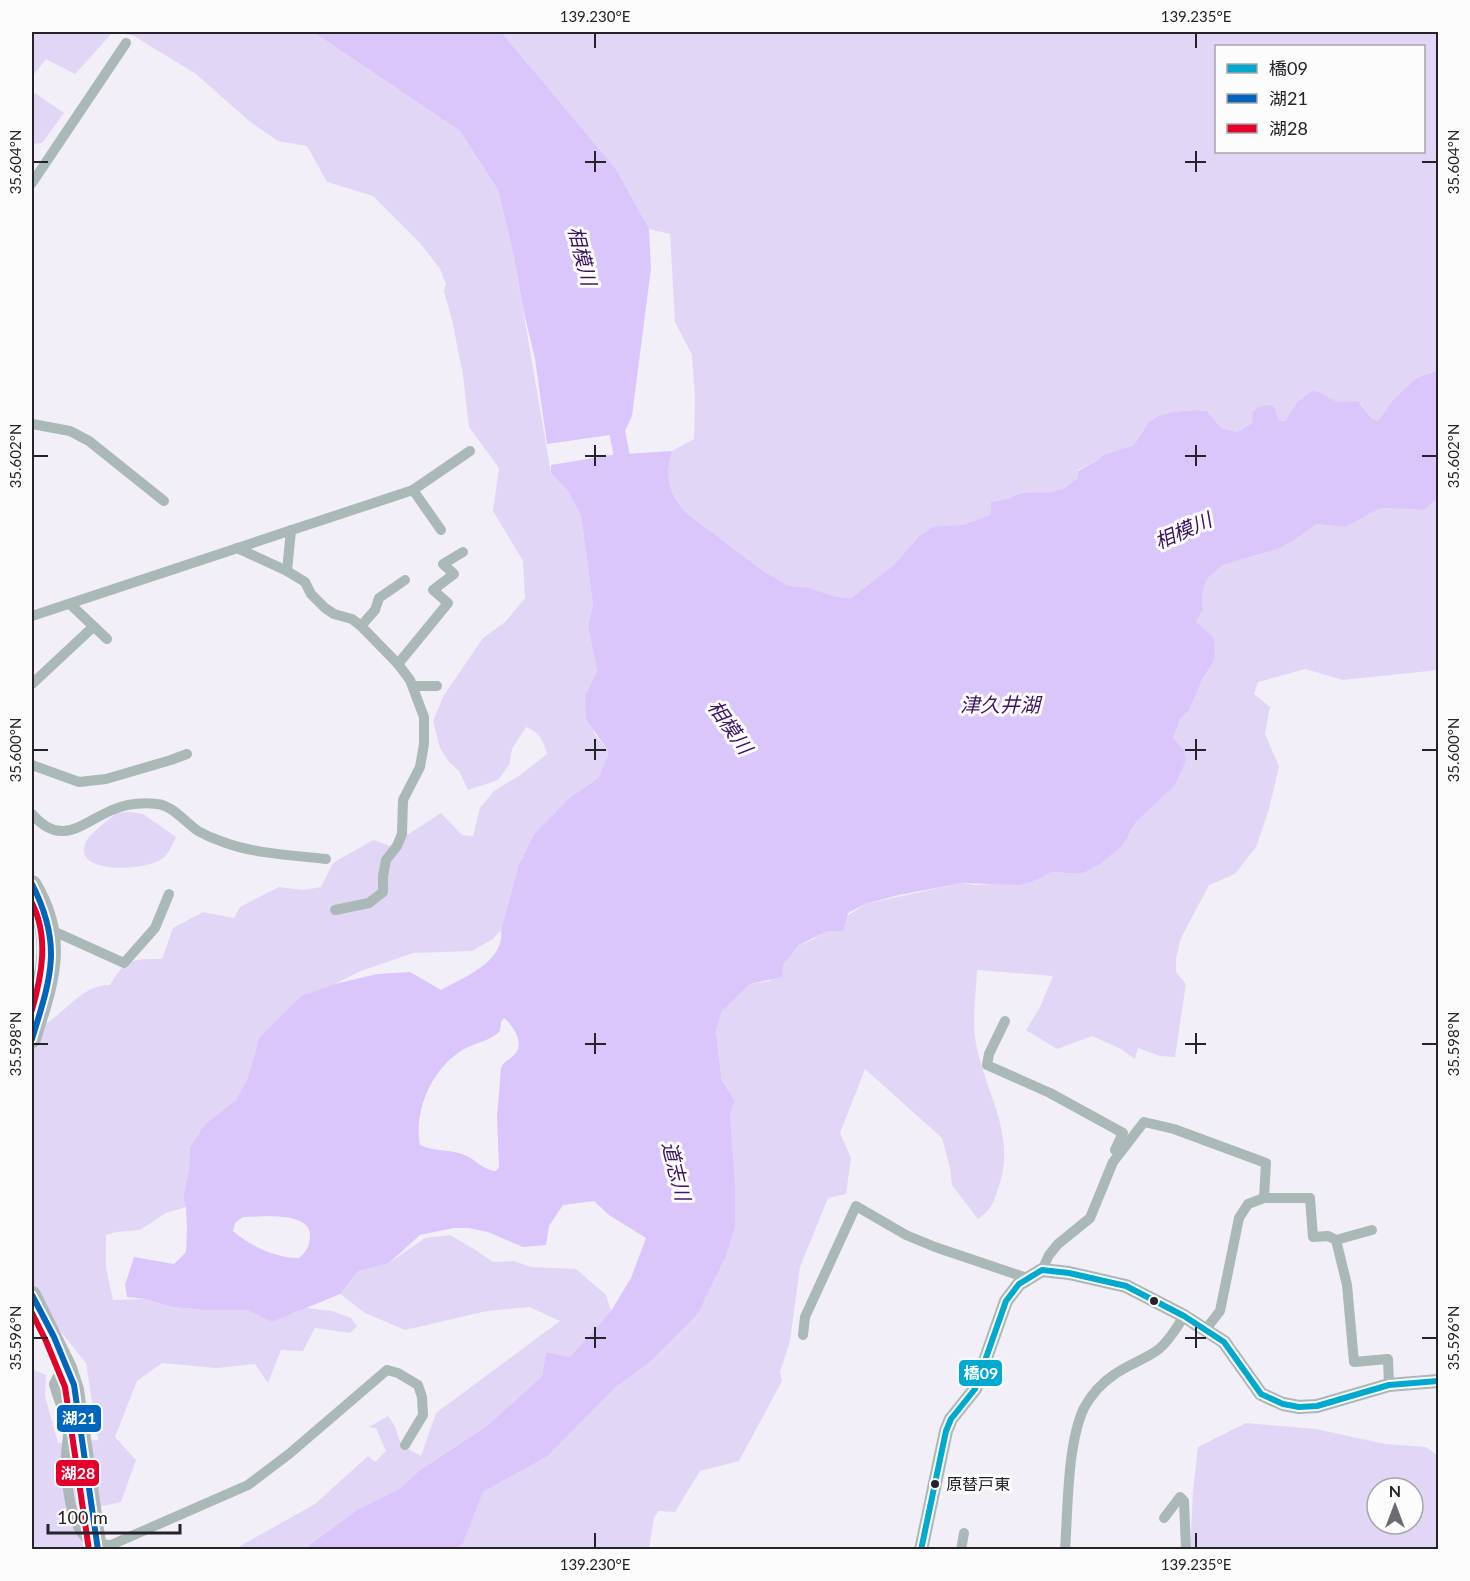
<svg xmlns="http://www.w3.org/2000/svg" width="1470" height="1581" viewBox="0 0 1470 1581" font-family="Lato,'Noto Sans JP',sans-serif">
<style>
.green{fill:#e2d6f6;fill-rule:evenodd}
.water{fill:#dac6fb;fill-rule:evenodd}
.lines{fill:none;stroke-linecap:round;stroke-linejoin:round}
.river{stroke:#dac6fb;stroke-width:16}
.street{stroke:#abb8b8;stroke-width:10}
.secondary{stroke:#abb8b8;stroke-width:14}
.highway{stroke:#aeb8b9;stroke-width:18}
.highway-bridge{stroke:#aeb8b9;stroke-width:18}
.bus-1-casing{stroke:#fcfcfc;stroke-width:10}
.bus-2-casing{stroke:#fcfcfc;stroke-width:10}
.bus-3-casing{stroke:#fcfcfc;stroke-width:10}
.bus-1{stroke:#00a9ce;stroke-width:6}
.bus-2{stroke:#0065bd;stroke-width:6}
.bus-3{stroke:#e4002b;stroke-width:6}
.ticks{fill:none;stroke:#25222a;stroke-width:2}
.bus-dot{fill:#25222a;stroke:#fcfcfc;stroke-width:2}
.labels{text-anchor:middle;stroke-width:6;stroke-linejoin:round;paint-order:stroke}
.bus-label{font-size:16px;fill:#25222a;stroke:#fcfcfc;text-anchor:start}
.water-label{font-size:20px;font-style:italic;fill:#3c1365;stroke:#fcfcfc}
.line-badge{stroke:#fcfcfc;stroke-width:2}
.badge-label{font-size:16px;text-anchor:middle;font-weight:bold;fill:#fff}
.neatline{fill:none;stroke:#25222a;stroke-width:2}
.ticks-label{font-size:15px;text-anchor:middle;fill:#25222a}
</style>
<rect width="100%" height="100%" fill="#f2eff9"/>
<g class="green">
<polygon points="32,32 113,32 75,74 46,59 32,77"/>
<path d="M117 32H313L460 131 498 190 514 257 551 473 568 491 581 514 593 604 588 626 597 671 585 696 594 733 607 749 608 756 604 768 598 778 568 799 534 834 518 867 501 930 493 939 472 951 413 953 358 972 335 984 301 997 259 1038 248 1077 236 1100 205 1124 190 1147 189 1169 183 1197 186 1207 166 1213 140 1230 117 1232 106 1235V1268L113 1300 146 1299 172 1307 204 1310H247L272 1322 306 1308 332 1311 351 1318 357 1326 350 1333 315 1328 303 1351 281 1350 268 1383 255 1364 216 1368 162 1363 137 1381 115 1437 136 1460 121 1502 88 1509 97 1549H32V1369L46 1375 45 1396 58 1443 98 1440 86 1363 32 1296V1033C39 1028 48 1023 55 1017 73 1003 86 985 110 985 126 958 133 959 162 959L173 928 203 912 234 918 240 907 279 887 304 890 321 887 333 863 373 840 390 846 441 813 462 835 473 836 480 808 494 791 520 775 547 754C543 740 540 733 526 727L512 749 509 765 498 780 468 790 459 771 449 762 440 748 433 721 444 695 483 638 505 622 525 598 523 561 493 511 499 468 469 427 463 375 452 320 444 291 446 284 440 269 420 243 373 196 327 182 307 146 278 141 249 121 196 74 134 36Z"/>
<path d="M501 32H1438V370L1415 379 1393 400 1378 421 1372 419 1361 404 1337 402 1330 399 1297 402 1285 421 1252 423 1238 432 1221 428 1206 411 1196 410 1171 412 1156 417 1148 423 1134 445 1103 455 1098 460 1078 470 1077 479 1064 488 1051 492 1021 493 1010 498 991 502V514L963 525 934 526 919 536 895 564 851 598 836 597 807 587 789 586 762 570 685 512C668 490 665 478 672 451L694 439 695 397 692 355 675 322 670 234 649 229 616 169ZM1216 46H1424V152H1216Z"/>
<polygon points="32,91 64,113 42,143 32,144"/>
<path d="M1438 498V670L1343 680 1305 669 1258 682 1254 694 1270 707 1265 734 1279 766 1269 809 1256 847 1235 874 1209 885 1181 938 1176 958V972L1186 984 1175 1057 1160 1056 1138 1048 1135 1059 1121 1049 1092 1036 1057 1049 1026 1030 1040 1007 1053 976 977 970C976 995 971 1023 977 1048 987 1096 1016 1135 999 1186 993 1203 993 1208 978 1219L952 1185 950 1168 942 1138 865 1069 840 1133 851 1158 846 1194 828 1198 800 1267 790 1341 780 1372 782 1381 739 1461 700 1471 675 1512 659 1511 654 1517 649 1549 452 1550 463 1544 483 1492 548 1456 616 1387 650 1362 698 1314 726 1256 735 1228V1180L730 1114 735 1101 722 1081 716 1031 722 1011 750 984 770 981 799 945 812 940 865 904 962 883 975 885 1032 882 1052 872 1081 874 1123 845 1136 822 1173 786 1184 750 1173 738 1180 719 1189 711 1203 678 1215 659 1196 622 1203 610 1202 593 1207 579 1223 565 1280 548 1295 540 1316 524 1345 527 1381 508 1423 510Z"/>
<path d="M130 812 143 814 176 837C173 843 169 853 164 857 149 872 70 875 86 842 89 834 109 820 116 813Z"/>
<polygon points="450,1235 474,1249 493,1262 514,1261 531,1267 576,1269 606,1295 611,1311 570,1357 546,1352 542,1376 487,1426 420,1470 399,1489 357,1510 304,1549 233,1550 315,1504 368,1456 375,1462 386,1451 376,1428 369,1427 388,1416 395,1426 401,1445 421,1456 436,1413 560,1321 529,1307 487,1311 405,1330 365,1313 340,1294 358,1271 389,1263 425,1238"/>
<path d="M1246 1423 1316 1429 1385 1444 1426 1447 1438 1456V1549L1190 1550 1193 1491 1198 1447ZM1377 1488H1413V1524H1377Z"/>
</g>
<g class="water">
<polygon points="313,32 501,32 616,169 649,229 651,268 632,416 624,433 547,444 535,359 523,308 514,257 498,190 460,131"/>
<path d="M1438 370V498L1424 510 1381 508 1345 527 1316 524 1295 540 1280 548 1223 565 1207 579 1202 593 1203 610 1196 622 1214 638 1215 659 1203 678 1189 711 1180 719 1173 738 1184 750 1186 761 1174 786 1136 822 1123 845 1100 864 1081 874 1052 872 1032 882 1019 885 962 883 899 895 865 904 848 913 843 931H827L799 945 783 965 782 977 750 984 722 1011 716 1031 722 1081 735 1101 730 1114 735 1180V1228L726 1256 698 1314 650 1362 616 1387 548 1456 483 1492 463 1544 452 1550 304 1549 357 1510 399 1489 420 1470 487 1426 542 1376 546 1352 570 1357 611 1311 631 1278 646 1238 609 1215 594 1201 563 1205 549 1226 546 1245 523 1247 488 1232 469 1228H453L420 1235 389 1263 358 1271 340 1294 272 1322 247 1310H204L172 1307 146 1299 127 1297 125 1285 134 1257 174 1264 186 1252 187 1229 186 1207 183 1197 189 1169 190 1147 205 1124 236 1100 248 1077 259 1038 301 996 335 984 377 974 410 972 441 990C464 977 505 962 501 930L518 867 534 834 568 799 598 778 608 756 607 749 586 719 585 696 597 671 588 626 593 604 581 515 568 491 551 473V465L611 455 672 451C665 478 668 490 685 512L762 570 789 586 807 587 836 597 851 598 895 564 919 536 934 526 963 525 991 514V502L1010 498 1021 493 1051 492 1064 488 1077 479 1078 471 1098 460 1103 455 1134 445 1148 423 1156 417 1171 412 1196 410 1207 411 1221 428 1238 432 1252 423 1253 412 1260 406 1273 405 1279 421H1285L1297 402 1314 390 1337 402 1358 401 1372 419 1378 421 1393 400 1415 379ZM504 1018C513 1025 525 1043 515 1054 510 1060 504 1060 501 1068L497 1117 499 1167 496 1171C485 1171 477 1161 467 1156 452 1149 435 1152 420 1145 413 1109 434 1065 466 1048 478 1042 490 1041 500 1031L501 1022ZM243 1217C260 1217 308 1211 310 1234 310 1246 307 1251 299 1258 276 1258 250 1246 233 1231L235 1223Z"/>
</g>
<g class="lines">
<polyline class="river" points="614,414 625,474"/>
<g class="street">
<polyline points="32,183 126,43"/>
<polyline points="32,424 70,431 89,441 164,501"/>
<polyline points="413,490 441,530"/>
<polyline points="237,548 287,571 305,582 311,594 325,608 334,614 352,619 361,626 398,664 410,680 424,717 424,744 420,767 403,800 402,834 397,846 386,860 383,876 383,892 369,903 335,910"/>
<polyline points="287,571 291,530"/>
<polyline points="70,604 107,639"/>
<polyline points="32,616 413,490 470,451"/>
<polyline points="361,626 375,610 379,598 405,580"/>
<polyline points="398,664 448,603 433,590 454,574 443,564 463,552"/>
<polyline points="32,684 93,627"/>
<polyline points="413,686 437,686"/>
<polyline points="32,765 79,782 106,779 171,760 187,754"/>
<path d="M32 814C61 848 82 823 112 810 126 804 141 802 157 804 172 805 185 822 198 831 205 835 214 839 223 842 255 854 292 855 326 859"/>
<polyline points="51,930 124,963 155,928 169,894"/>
<path d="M32 999C41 972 45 949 38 920"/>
<polyline points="1005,1021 989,1054 987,1065 1050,1093 1123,1133 1115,1150"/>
<polyline points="1336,1240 1372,1230"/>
<polyline points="1042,1270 1049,1255 1058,1244 1090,1218 1113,1162 1144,1122 1174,1129 1266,1163 1264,1198"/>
<polyline points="1206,1329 1220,1311 1239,1218 1248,1204 1264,1198 1310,1198 1313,1237 1328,1236 1336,1240 1347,1285 1354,1362 1388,1359 1389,1385"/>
<polyline points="803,1335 805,1317 856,1206 906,1235 935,1247 1027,1278"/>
<path d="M68 1368 58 1376 54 1384C58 1401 67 1415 68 1433 68 1441 66 1449 66 1456 66 1479 69 1520 85 1537 91 1544 101 1544 111 1545L248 1485 289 1454 387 1370 398 1373 418 1385 422 1397 423 1415 405 1445"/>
<polyline points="1164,1518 1180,1497 1184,1501 1186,1550"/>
<polyline points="961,1550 964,1533"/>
<path d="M1065 1550C1068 1509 1067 1444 1084 1408 1091 1395 1103 1382 1115 1374 1129 1364 1146 1359 1159 1349 1170 1340 1177 1327 1184 1316"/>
</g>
<polyline class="secondary" points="921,1550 946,1431 951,1419 975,1389 1006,1301 1019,1284 1042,1270 1069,1273 1126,1286 1184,1316 1224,1342 1261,1394 1283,1404 1299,1407 1317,1406 1389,1385 1438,1381"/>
<g class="highway">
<path d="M32 884C66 940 50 981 32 1039"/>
<polyline points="32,1295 68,1368 75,1390"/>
</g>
<polyline class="highway-bridge" points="75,1390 98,1550"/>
<defs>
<polyline id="bus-1" points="921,1550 946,1431 951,1419 975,1389 1006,1301 1019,1284 1042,1270 1069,1273 1126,1286 1184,1316 1224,1342 1261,1394 1283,1404 1299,1407 1317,1406 1389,1385 1438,1381"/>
<g id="bus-2">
<path d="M32 884C63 945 51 977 32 1039"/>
<polyline points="32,1295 54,1337 74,1385 98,1550"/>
</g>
<g id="bus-3">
<path d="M32 903C49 937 42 975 32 1010"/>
<polyline points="32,1313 46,1341 65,1387 89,1550"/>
</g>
</defs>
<use href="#bus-1" class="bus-1-casing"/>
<use href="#bus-2" class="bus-2-casing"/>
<use href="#bus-3" class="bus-3-casing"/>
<use href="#bus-1" class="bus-1"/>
<use href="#bus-2" class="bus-2"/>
<use href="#bus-3" class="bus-3"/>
</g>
<path class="ticks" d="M595 33V48M1196 33V48M595 151V172M1196 151V172M33 162H48M585 162H606M1185 162H1206M1422 162H1437M595 445V466M1196 445V466M33 456H48M585 456H606M1185 456H1206M1422 456H1437M595 739V760M1196 739V760M33 750H48M585 750H606M1185 750H1206M1422 750H1437M595 1033V1054M1196 1033V1054M33 1044H48M585 1044H606M1185 1044H1206M1422 1044H1437M595 1327V1348M1196 1327V1348M33 1338H48M585 1338H606M1185 1338H1206M1422 1338H1437M595 1533V1548M1196 1533V1548"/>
<g class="bus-dot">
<circle cx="1154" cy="1301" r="5"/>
<circle cx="935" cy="1484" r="5"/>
</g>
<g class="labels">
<g class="bus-label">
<text x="946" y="1490">原替戸東</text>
</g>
<g class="water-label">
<text transform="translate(582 256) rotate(76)" y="7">相模川</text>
<text transform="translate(1183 531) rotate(-24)" y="7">相模川</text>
<text x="1000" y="712">津久井湖</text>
<text transform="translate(730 727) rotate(55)" y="7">相模川</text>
<text transform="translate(676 1171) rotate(76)" y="7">道志川</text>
</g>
</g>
<g class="line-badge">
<rect x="958" y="1359" width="45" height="28" rx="6" fill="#00a9ce"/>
<rect x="56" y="1404" width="46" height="29" rx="6" fill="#0065bd"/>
<rect x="55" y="1459" width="45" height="28" rx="6" fill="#e4002b"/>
</g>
<g class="badge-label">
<text x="981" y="1379">橋09</text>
<text x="79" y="1424">湖21</text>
<text x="78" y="1479">湖28</text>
</g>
<rect width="1470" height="1581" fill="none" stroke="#fcfcfc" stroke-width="66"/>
<rect x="1215" y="45" width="210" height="108" fill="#fcfcfc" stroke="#a6a5a8" stroke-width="1.5"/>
<rect x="1227" y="64" width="30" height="9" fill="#00a9ce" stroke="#a6a5a8" stroke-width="1.5"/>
<text x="1269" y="75" font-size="18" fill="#25222a">橋09</text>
<rect x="1227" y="94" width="30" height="9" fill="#0065bd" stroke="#a6a5a8" stroke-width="1.5"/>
<text x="1269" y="105" font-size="18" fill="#25222a">湖21</text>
<rect x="1227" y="124" width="30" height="9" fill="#e4002b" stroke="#a6a5a8" stroke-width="1.5"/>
<text x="1269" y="135" font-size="18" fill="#25222a">湖28</text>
<g transform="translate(1395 1506)"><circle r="28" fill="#fcfcfc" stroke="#a6a5a8" stroke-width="1.5"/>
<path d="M0-4.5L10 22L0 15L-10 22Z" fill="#6d6a72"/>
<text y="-9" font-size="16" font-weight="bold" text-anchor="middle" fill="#25222a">N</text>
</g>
<path d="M48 1524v9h132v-9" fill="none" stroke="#25222a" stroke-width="3"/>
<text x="57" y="1524" font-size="18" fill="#25222a" stroke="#fcfcfc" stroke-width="4.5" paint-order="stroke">100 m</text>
<rect x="33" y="33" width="1404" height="1515" class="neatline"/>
<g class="ticks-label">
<text x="595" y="22">139.230°E</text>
<text x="1196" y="22">139.235°E</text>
<text transform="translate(16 162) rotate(-90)" y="5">35.604°N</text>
<text transform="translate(1454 162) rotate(-90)" y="5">35.604°N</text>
<text transform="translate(16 456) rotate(-90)" y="5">35.602°N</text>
<text transform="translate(1454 456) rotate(-90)" y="5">35.602°N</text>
<text transform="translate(16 750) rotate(-90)" y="5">35.600°N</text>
<text transform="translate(1454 750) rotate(-90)" y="5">35.600°N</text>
<text transform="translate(16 1044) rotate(-90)" y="5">35.598°N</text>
<text transform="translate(1454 1044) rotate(-90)" y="5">35.598°N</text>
<text transform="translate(16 1338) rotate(-90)" y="5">35.596°N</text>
<text transform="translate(1454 1338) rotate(-90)" y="5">35.596°N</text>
<text x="595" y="1570">139.230°E</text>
<text x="1196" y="1570">139.235°E</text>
</g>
</svg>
